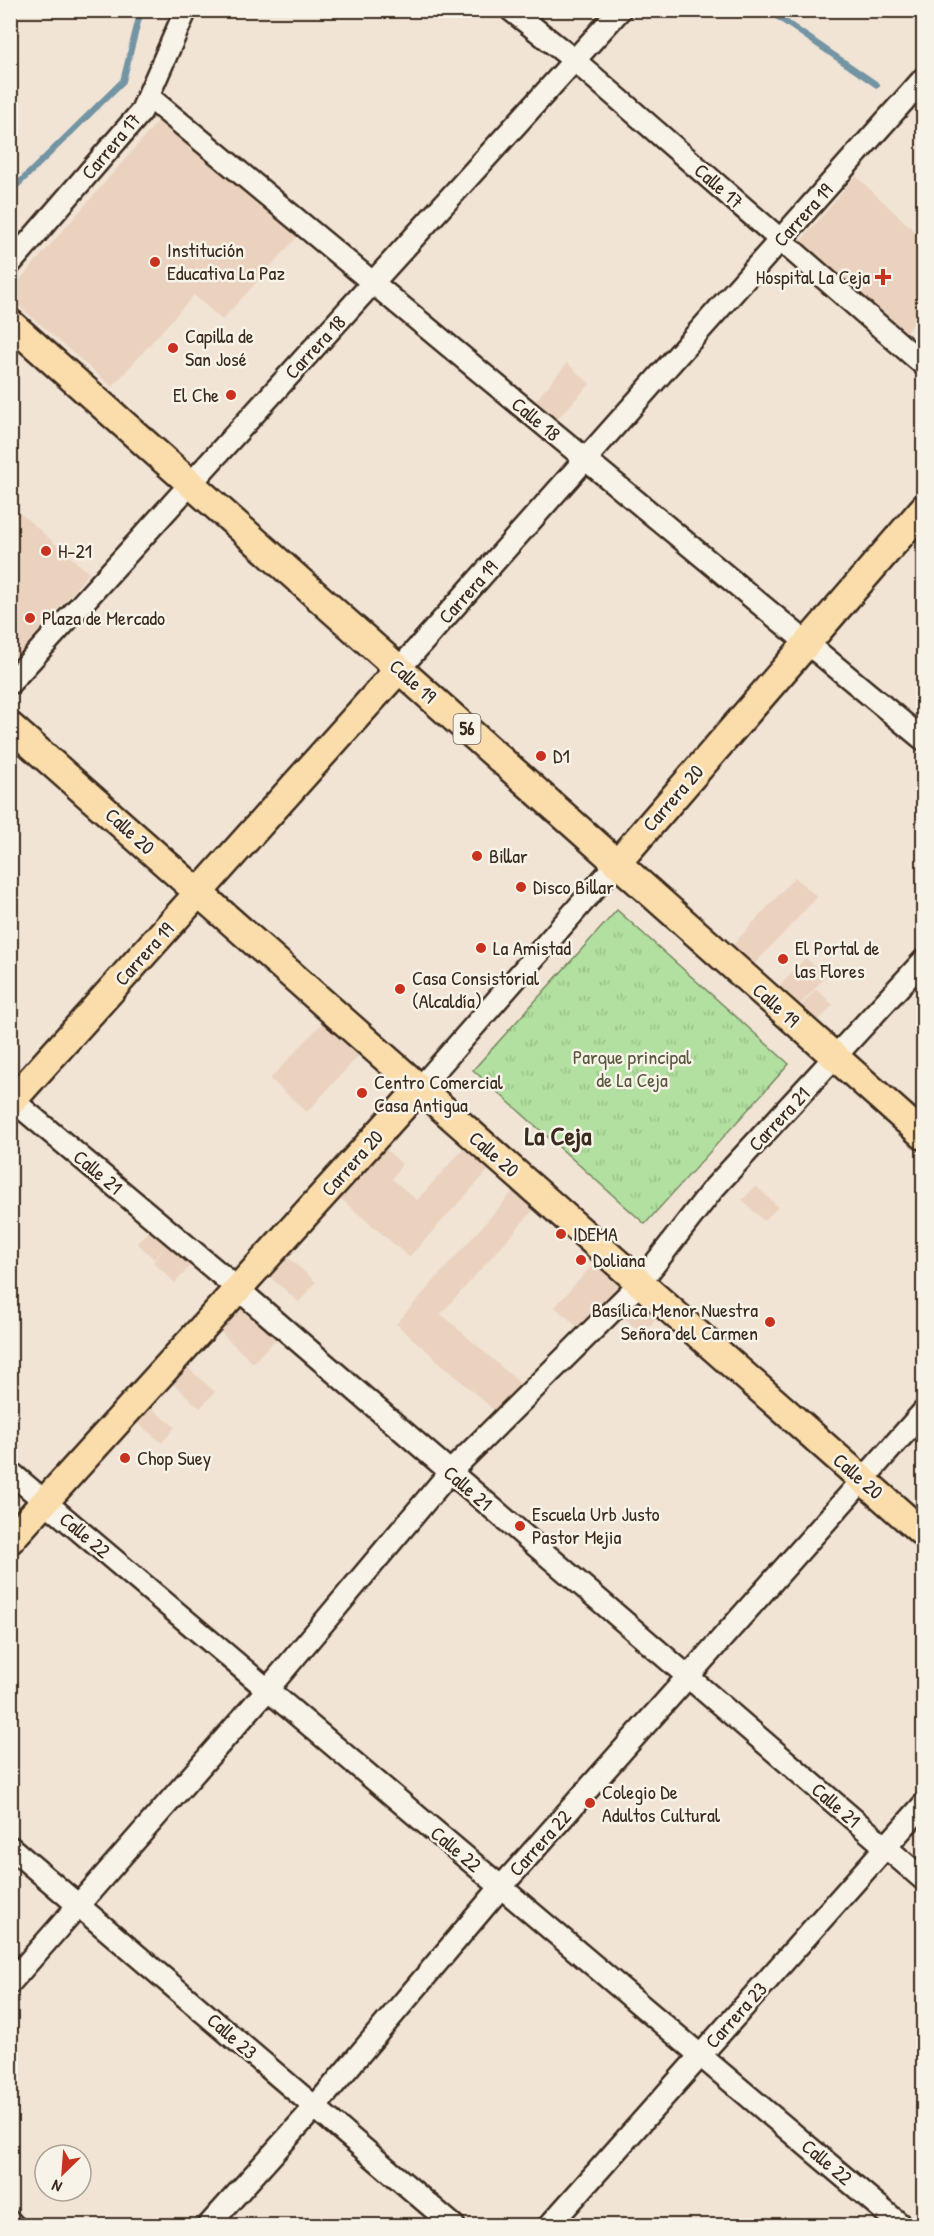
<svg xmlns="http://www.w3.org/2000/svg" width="934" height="2236" viewBox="0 0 934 2236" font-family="'Patrick Hand',sans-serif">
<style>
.built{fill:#ead2be}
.park{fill:url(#park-tufts);stroke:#76855f;stroke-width:1.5}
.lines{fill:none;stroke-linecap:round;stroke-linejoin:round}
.stream{stroke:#7394a3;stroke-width:6}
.minor-casing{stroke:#3b2a1e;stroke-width:26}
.major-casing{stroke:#3b2a1e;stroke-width:32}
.minor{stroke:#f7f3e8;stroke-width:21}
.major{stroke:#faddab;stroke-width:27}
.poi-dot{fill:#c8321e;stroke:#f7f3e8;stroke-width:2}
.labels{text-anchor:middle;stroke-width:5;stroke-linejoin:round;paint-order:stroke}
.shield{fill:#f7f3e8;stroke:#73665b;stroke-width:1.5}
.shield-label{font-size:18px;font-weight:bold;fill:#3b2a1e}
.street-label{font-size:20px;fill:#3b2a1e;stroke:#f7f3e8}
.poi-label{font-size:20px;fill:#3b2a1e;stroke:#f7f3e8;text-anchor:start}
.park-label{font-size:20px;fill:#58583e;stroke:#f7f3e8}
.district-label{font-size:26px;font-weight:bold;fill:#3b2a1e;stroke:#f7f3e8}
</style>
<defs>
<pattern id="park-tufts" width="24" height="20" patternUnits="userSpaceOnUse" patternTransform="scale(1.5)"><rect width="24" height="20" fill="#b1e0a0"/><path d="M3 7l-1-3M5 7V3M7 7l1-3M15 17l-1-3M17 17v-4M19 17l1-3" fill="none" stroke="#99c089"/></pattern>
</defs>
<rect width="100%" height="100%" fill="#f1e4d5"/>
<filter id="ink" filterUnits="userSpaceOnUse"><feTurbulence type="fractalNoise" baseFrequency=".0167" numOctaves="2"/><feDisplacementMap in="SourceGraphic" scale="12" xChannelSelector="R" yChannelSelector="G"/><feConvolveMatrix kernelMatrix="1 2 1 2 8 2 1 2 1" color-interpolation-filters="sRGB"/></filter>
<g filter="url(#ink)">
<g class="built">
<polygon points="161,118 300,234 222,320 194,295 112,387 11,299 11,290"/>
<polygon points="856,176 923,239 923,314 905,333 801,241"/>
<polygon points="567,363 590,384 548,429 527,411"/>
<polygon points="11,505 89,573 11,663"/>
<polygon points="795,877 817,897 753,966 732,946"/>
<polygon points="805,958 826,976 799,1006 778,988"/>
<polygon points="816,989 833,1005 817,1022 800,1007"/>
<polygon points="338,1006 374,1039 307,1112 270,1079"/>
<polygon points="475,1136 499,1159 409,1257 335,1194 378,1142 402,1164 392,1179 417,1200"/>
<polygon points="756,1186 778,1207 764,1221 742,1200"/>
<polygon points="516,1188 537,1206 441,1314 529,1391 504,1419 396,1324"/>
<polygon points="153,1226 192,1264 175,1283 153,1262 168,1245 154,1259 137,1243"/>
<polygon points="284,1254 316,1282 299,1302 266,1274"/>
<polygon points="595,1262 617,1283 617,1291 582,1331 555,1307"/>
<polygon points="647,1281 671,1303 642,1334 618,1312"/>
<polygon points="241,1302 278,1337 253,1363 216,1328"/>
<polygon points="186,1366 215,1392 200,1408 172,1383"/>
<polygon points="149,1406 175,1427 162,1443 136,1422"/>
</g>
<polygon class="park" points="617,910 789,1064 645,1224 473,1070"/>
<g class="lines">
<g class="stream">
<polyline points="768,10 877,85"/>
<polyline points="10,192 123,81 141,10"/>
</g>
<defs>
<g id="minor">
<polyline points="511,10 574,60 924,365"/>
<polyline points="149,97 924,740"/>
<polyline points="10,264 141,112 186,10"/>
<polyline points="399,669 924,78"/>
<polyline points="10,683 620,10"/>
<polyline points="420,1088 617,863"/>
<polyline points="10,1098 238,1289 924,1880"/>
<polyline points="10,1472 902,2226"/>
<polyline points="10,1847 454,2226"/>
<polyline points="10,1983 268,1689 450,1472 640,1283 713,1189 924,960"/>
<polyline points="10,2222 14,2226"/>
<polyline points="208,2226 315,2107 501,1887 924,1411"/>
<polyline points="549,2226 924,1804"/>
</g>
<g id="major">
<polyline points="10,323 924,1136"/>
<polyline points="10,726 924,1534"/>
<polyline points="617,863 924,508"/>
<polyline points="10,1103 399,669"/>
<polyline points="10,1540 420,1088"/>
</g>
</defs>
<use href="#minor" class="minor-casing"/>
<use href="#major" class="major-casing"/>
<use href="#minor" class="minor"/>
<use href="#major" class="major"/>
</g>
</g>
<g class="poi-dot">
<circle cx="155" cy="262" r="6"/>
<path d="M880 268h6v6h6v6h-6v6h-6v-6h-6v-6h6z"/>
<circle cx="173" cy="348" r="6"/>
<circle cx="231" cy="395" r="6"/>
<circle cx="46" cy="551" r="6"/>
<circle cx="30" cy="618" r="6"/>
<circle cx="541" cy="756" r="6"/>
<circle cx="477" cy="856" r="6"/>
<circle cx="521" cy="887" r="6"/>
<circle cx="481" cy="948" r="6"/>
<circle cx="783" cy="959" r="6"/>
<circle cx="400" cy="989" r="6"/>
<circle cx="362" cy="1093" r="6"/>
<circle cx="561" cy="1234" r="6"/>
<circle cx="581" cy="1260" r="6"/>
<circle cx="770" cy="1322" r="6"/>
<circle cx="125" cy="1458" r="6"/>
<circle cx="520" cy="1526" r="6"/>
<circle cx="590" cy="1803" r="6"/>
</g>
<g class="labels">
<rect class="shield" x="453.5" y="714" width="27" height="30" rx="4.5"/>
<g class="shield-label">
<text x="467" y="735">56</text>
</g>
<g class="street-label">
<text transform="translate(111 146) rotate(-50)" y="7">Carrera 17</text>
<text transform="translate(719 186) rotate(41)" y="7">Calle 17</text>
<text transform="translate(803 215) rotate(-48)" y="7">Carrera 19</text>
<text transform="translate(315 347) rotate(-47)" y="7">Carrera 18</text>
<text transform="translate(536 419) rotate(40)" y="7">Calle 18</text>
<text transform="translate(468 592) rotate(-48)" y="7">Carrera 19</text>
<text transform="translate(413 681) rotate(42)" y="7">Calle 19</text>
<text transform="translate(673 798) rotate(-49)" y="7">Carrera 20</text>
<text transform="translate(130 831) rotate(42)" y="7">Calle 20</text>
<text transform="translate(144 954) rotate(-48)" y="7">Carrera 19</text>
<text transform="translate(776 1005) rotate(42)" y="7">Calle 19</text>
<text transform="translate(779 1119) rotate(-47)" y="7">Carrera 21</text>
<text transform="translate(494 1154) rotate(41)" y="7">Calle 20</text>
<text transform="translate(352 1163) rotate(-48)" y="7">Carrera 20</text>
<text transform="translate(98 1172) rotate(40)" y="7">Calle 21</text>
<text transform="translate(858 1476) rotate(41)" y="7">Calle 20</text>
<text transform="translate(468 1488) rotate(41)" y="7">Calle 21</text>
<text transform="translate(85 1535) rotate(40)" y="7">Calle 22</text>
<text transform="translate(836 1805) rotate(41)" y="7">Calle 21</text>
<text transform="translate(540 1843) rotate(-48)" y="7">Carrera 22</text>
<text transform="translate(456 1849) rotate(40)" y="7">Calle 22</text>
<text transform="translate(736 2015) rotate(-48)" y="7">Carrera 23</text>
<text transform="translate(232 2036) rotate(41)" y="7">Calle 23</text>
<text transform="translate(827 2162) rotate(40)" y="7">Calle 22</text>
</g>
<g class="poi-label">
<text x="167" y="257">Institución<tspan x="167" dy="23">Educativa La Paz</tspan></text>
<text x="870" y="284" text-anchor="end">Hospital La Ceja</text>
<text x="185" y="343">Capilla de<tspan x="185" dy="23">San José</tspan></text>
<text x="219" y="402" text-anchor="end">El Che</text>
<text x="58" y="558">H-21</text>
<text x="42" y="625">Plaza de Mercado</text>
<text x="553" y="763">D1</text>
<text x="489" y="863">Billar</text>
<text x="533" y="894">Disco Billar</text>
<text x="493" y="955">La Amistad</text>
<text x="795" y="955">El Portal de<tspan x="795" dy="23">las Flores</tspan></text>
<text x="412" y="985">Casa Consistorial<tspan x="412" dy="23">(Alcaldía)</tspan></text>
<text x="374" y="1089">Centro Comercial<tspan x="374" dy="23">Casa Antigua</tspan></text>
<text x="573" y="1241">IDEMA</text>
<text x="593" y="1267">Doliana</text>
<text x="758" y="1317" text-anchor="end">Basílica Menor Nuestra<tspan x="758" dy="23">Señora del Carmen</tspan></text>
<text x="137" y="1465">Chop Suey</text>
<text x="532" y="1521">Escuela Urb Justo<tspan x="532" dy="23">Pastor Mejia</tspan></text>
<text x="602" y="1799">Colegio De<tspan x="602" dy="23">Adultos Cultural</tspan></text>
</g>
<g class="park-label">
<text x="632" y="1064">Parque principal<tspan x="632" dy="23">de La Ceja</tspan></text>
</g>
<g class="district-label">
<text x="558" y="1145">La Ceja</text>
</g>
</g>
<rect width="934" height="2236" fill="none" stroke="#f7f3e8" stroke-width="36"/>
<rect x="18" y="18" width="898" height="2200" fill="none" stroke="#3b2a1e" stroke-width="2" filter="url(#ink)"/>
<g transform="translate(63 2173) rotate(205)"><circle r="28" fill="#f7f3e8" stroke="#aca397" stroke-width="1.5"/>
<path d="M0-4.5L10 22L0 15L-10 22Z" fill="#c8321e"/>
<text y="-9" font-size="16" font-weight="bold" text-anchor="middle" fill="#3b2a1e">N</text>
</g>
</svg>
